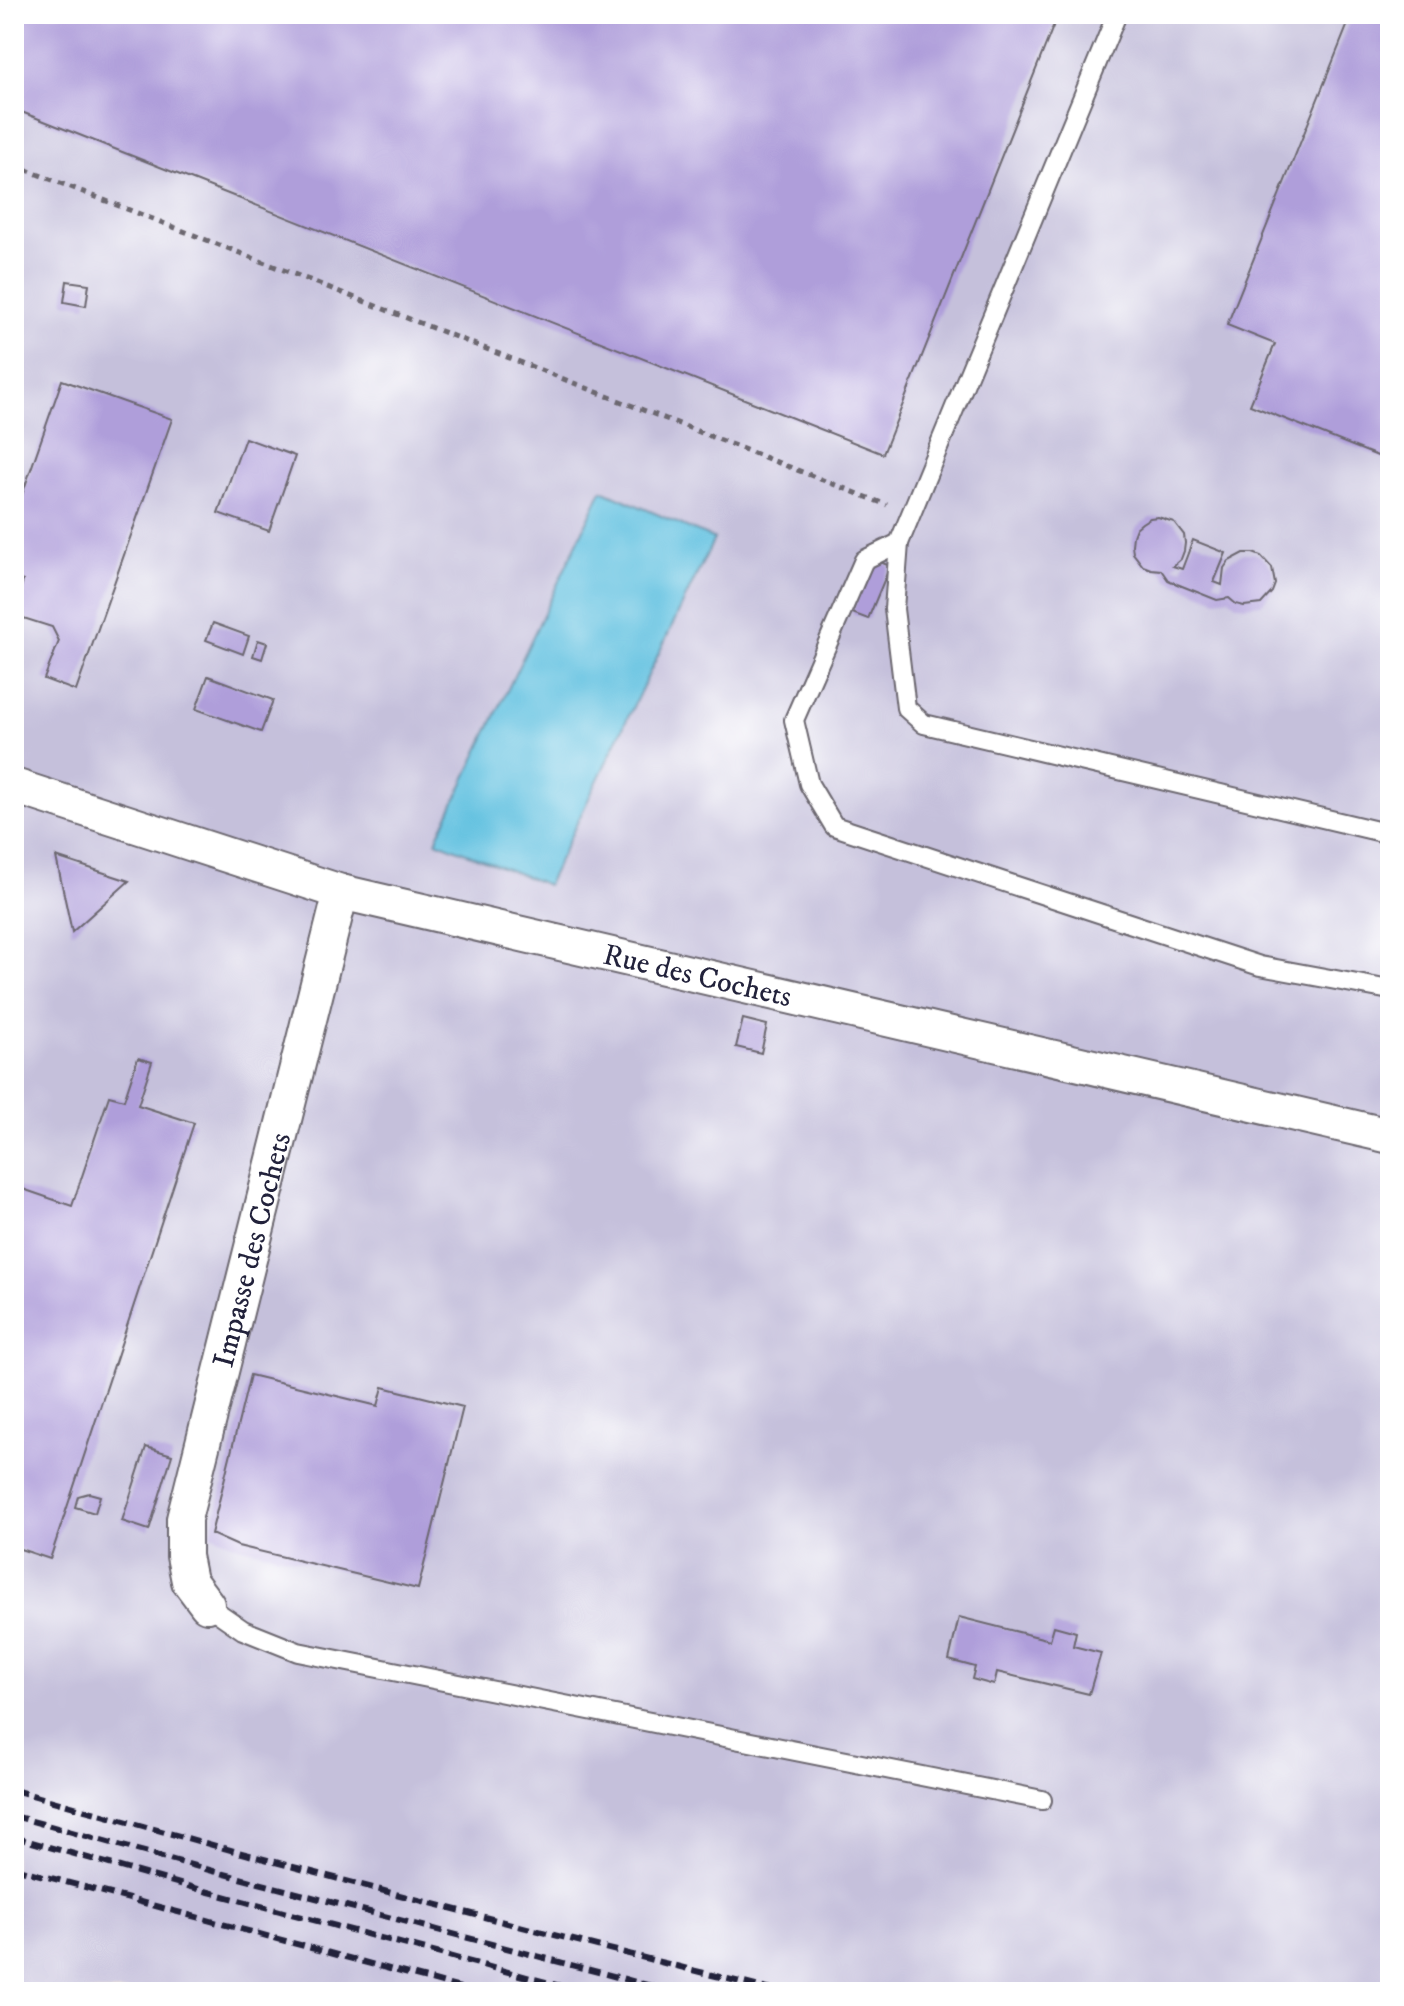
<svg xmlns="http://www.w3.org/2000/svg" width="1404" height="2006" viewBox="0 0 1404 2006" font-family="'IM FELL DW Pica',serif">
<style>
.industrial{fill:#c5c0db}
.water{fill:#62c1e0;stroke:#42728e;stroke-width:2}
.building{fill:#af9eda}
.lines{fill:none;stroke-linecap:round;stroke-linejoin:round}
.lane-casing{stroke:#6c6770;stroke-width:22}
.street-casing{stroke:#6c6770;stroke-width:38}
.path{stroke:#6c6770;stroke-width:5;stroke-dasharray:6 6;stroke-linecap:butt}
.lane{stroke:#fff;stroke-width:18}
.street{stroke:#fff;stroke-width:34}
.rail{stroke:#22223b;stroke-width:6;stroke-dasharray:12 6;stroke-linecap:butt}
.labels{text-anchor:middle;stroke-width:6;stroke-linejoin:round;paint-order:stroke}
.street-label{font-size:30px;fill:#22223b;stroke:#fff}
</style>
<rect width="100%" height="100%" fill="#fff"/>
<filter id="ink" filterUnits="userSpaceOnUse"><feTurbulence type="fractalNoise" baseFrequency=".0125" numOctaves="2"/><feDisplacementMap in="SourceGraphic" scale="16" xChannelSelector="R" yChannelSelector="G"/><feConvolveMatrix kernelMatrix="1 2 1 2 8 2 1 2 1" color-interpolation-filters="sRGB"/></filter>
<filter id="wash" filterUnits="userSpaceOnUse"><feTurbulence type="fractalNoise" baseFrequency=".006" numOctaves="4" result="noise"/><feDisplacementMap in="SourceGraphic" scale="32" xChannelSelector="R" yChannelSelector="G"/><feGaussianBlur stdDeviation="1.8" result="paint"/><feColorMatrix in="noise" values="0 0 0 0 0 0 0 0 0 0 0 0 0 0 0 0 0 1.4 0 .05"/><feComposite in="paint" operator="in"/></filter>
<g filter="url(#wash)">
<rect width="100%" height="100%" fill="#f5e8d3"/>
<rect class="industrial" x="14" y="14" width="1376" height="1978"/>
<polygon class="water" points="602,490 714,539 547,885 436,841"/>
<g id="blocks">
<g class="building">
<polygon points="14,14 1058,14 883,454 14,109"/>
<polygon points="1352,14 1390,14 1390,461 1250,405 1275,344 1227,325"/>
<polygon points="67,281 89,284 86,306 64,302"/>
<polygon points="62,380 172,419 76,691 44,679 59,641 52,627 14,615 14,609 23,581 14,578 14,518"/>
<polygon points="245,438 295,456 269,531 218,513"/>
<polygon points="1158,517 1174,522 1184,535 1185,543 1184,551 1181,559 1173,566 1182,569 1193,540 1226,553 1214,582 1222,585 1224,568 1229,561 1244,553 1253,553 1261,556 1272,568 1275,584 1272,592 1261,604 1244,606 1236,604 1229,598 1217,600 1177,584 1168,580 1161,570 1151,569 1143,566 1133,553 1132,545 1133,536 1136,528 1142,523 1150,518"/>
<polygon points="873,559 890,566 868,619 852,613"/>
<polygon points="213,623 249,636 243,654 206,640"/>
<polygon points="258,640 267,643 262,659 253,656"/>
<polygon points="208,676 273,700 261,732 196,709"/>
<polygon points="56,857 129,881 72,932"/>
<polygon points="743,1019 767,1025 761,1053 736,1047"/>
<polygon points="138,1058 152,1062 138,1105 194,1123 50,1559 14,1547 14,1186 72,1206 109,1096 124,1100"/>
<polygon points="250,1375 378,1406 383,1387 463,1407 418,1589 238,1546 211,1534"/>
<polygon points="146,1447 172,1455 149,1530 122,1521"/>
<polygon points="89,1493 100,1496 95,1513 75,1507 78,1496"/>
<polygon points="959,1617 1050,1640 1054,1626 1076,1632 1073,1646 1101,1653 1089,1694 997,1672 994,1685 972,1679 975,1667 949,1660"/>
</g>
</g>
</g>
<g filter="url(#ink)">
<use href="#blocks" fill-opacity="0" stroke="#6c6770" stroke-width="2"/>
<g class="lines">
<defs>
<g id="lane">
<polyline points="1117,14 899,543 894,609 906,708 924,724 1390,834"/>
<polyline points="899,543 864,560 794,720 809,784 834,826 1260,966 1390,990"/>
<polyline points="207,1605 243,1630 298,1652 1042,1800"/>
</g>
<g id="street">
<path id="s1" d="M14 786 341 892 1390 1136"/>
<path id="s2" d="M207 1605 189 1581 184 1556V1519L341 892"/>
</g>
</defs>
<use href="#lane" class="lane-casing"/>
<use href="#street" class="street-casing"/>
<polyline class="path" points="14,165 887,505"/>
<use href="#lane" class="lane"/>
<use href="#street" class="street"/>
<g class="rail">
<path d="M14 1790C268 1862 523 1928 780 1992"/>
<polyline points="14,1816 213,1871 674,1992"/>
<polyline points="14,1837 205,1891 583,1992"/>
<polyline points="14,1868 475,1992"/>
</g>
</g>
</g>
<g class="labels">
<g class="street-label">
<text dy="10" stroke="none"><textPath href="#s1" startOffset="710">Rue des Cochets</textPath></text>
<text dy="10" stroke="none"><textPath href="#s2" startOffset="370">Impasse des Cochets</textPath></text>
</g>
</g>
<rect width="1404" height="2006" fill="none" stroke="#fff" stroke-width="48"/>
</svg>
